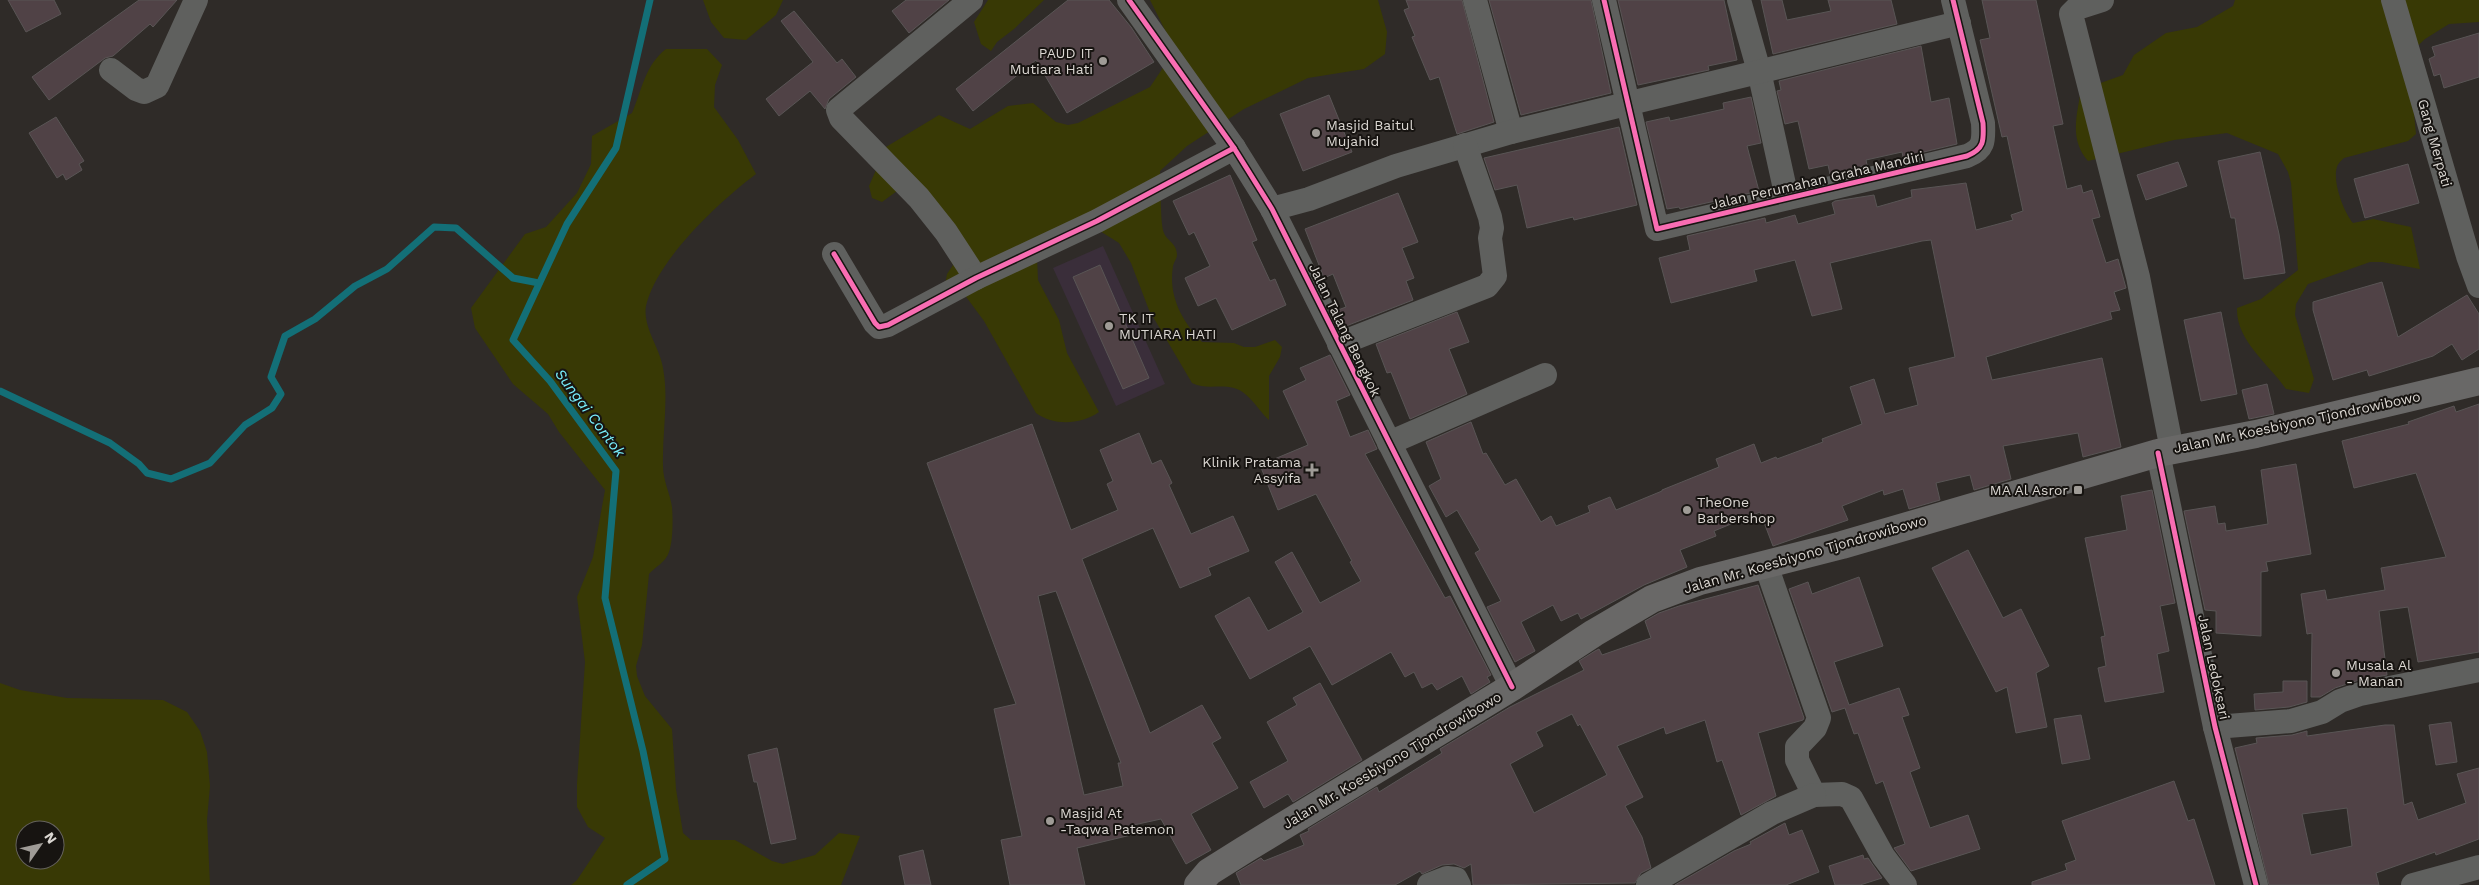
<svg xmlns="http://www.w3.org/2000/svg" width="2479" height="885" viewBox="0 0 2479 885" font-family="'Work Sans',sans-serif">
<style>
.education{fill:#3a2e3a}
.green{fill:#383905;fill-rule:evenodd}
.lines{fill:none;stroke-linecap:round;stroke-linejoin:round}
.stream{stroke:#136f77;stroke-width:7}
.building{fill:#504246;stroke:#595555;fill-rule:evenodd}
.minor{stroke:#5f605e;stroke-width:24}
.major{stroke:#696867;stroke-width:28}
.cycleway-casing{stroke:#171411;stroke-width:8}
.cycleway{stroke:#f96db3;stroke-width:5}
.poi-dot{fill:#9f9b96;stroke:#171411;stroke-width:2}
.labels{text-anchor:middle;stroke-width:4;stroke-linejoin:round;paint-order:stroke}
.poi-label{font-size:14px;fill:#dbd7d2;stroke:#171411;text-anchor:start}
.street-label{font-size:14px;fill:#dbd7d2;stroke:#171411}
.water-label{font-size:15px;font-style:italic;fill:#78effc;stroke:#171411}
</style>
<rect width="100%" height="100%" fill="#2f2b28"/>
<polygon class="education" points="1103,246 1165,384 1116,406 1053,268"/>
<g class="green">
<polygon points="703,0 783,0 776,15 746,40 724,38 711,22"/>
<polygon points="988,0 1044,0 1014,29 997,42 991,51 981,44 974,22"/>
<path d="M1150 0H1378L1387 32 1385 54 1364 69 1308 78 1244 109 1187 146 1160 171C1161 183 1160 225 1164 233 1167 241 1177 243 1177 255 1177 258 1174 262 1173 266 1168 296 1182 321 1202 342L1234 343 1244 347H1255L1275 340 1282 347 1280 357 1269 376V420C1258 410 1249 392 1234 388 1219 384 1207 390 1192 383L1149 310 1131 263 1119 243 1100 231 1037 257 1038 280 1059 320 1067 353 1099 412C1080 425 1054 426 1036 413L984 321 964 294 945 285 947 274 953 265 908 183 882 202 872 198 869 186 886 147 939 115 970 129 1008 106 1033 103 1056 122 1068 125 1078 123 1150 87 1175 50Z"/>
<path d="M2235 0H2479V22L2449 24 2425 39 2403 60 2402 73 2413 104 2416 134 2408 141 2344 158C2342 160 2338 163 2337 167 2332 181 2344 213 2353 223L2373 219 2411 227 2420 269 2382 262H2370L2308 284 2296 304 2295 315 2314 379 2309 393 2286 389C2269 364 2236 341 2237 308L2261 299 2298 270 2291 183 2288 172 2278 154 2227 133 2174 140 2088 161C2069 139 2077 115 2081 90L2123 75 2134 55 2166 33 2197 27 2233 6Z"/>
<path d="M666 49H707L722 65 715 85 714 107 738 140 756 174C719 202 660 257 647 302 640 324 660 347 663 368 669 400 662 433 663 466 663 481 670 493 672 507 673 519 673 541 669 552 666 562 655 567 649 574L642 645 636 666 637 676 645 696 672 729 676 789 683 833 691 840H735L772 861 783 864 815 855 839 833 860 836 841 885H571L577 880 605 838 588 827 577 807V784L585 662 577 597 593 557 605 490 559 432 548 414 513 384 475 328 471 308 525 234 546 227 577 193 591 164 592 136 632 113C642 90 645 65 666 49Z"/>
<path d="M0 683 20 690 67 698 163 700 187 712 200 731 207 752 210 786 207 820 210 885H0ZM25 830H55V860H25Z"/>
</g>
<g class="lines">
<g class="stream">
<polyline points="0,391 110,443 139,464 147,473 171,479 210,463 245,425 272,408 281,394 271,377 285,336 315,319 355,286 387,269 434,227 456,228 513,278 539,283"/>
<polyline points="627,885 665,859 643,751 605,598 616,471 550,381 513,340 567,224 616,148 650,0"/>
</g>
</g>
<g class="building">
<polygon points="8,0 54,0 61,14 26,32"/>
<polygon points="139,0 177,0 153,27 150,24 113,56 105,58 49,100 32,77"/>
<polygon points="906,0 949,0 909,33 892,11"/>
<polygon points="1068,0 1109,0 1131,27 1154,62 1067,113 1036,60 973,111 956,89"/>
<polygon points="1406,0 1462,0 1494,122 1457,134 1439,77 1430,80 1412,37 1415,36 1404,10 1409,8"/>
<polygon points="1489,0 1591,0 1611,93 1521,115"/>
<polygon points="1618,0 1724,0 1737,60 1708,66 1709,70 1638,85"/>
<polygon points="1761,0 1782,0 1787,20 1831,11 1828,0 1891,0 1897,24 1773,54"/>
<polygon points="1982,0 2036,0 2063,124 2053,126 2067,189 2081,185 2083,193 2092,190 2100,217 2092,219 2106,263 2118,259 2126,288 2114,292 2120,310 2110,312 2112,319 1986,357 1992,380 2102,358 2121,447 2083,457 2078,433 2003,446 2011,479 1974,490 1970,475 1936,483 1940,500 1909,509 1903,489 1884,495 1883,490 1842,506 1848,520 1773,546 1760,512 1714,531 1716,536 1680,550 1687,567 1644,585 1581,619 1578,613 1561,621 1553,605 1521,622 1535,651 1515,662 1487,607 1501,601 1475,553 1480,550 1457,510 1446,517 1429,486 1441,479 1426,442 1471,422 1483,454 1486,453 1505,485 1516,479 1541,522 1551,516 1556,526 1590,512 1588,506 1610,497 1616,510 1662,491 1662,490 1719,467 1716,459 1754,444 1761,463 1776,457 1777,459 1823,442 1822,439 1862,424 1850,387 1874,379 1885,414 1918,405 1909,368 1955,357 1931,240 1922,241 1830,263 1842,309 1812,316 1795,260 1754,270 1757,281 1671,303 1659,258 1690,250 1687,236 1765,218 1766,223 1795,215 1798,224 1835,214 1832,203 1835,201 1874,195 1877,207 1912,197 1911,190 1966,183 1976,230 2013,220 2011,215 2023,211 2007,136 2002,137 1980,40 1990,38"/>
<polygon points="794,11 837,63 842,59 856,77 829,99 825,109 810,91 779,116 766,99 813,62 781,21"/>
<polygon points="2479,33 2479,77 2444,88 2440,74 2434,76 2429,59 2435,56 2432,47"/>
<polygon points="1921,46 1931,102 1949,98 1957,144 1903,157 1902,152 1866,160 1867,165 1830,174 1828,165 1809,169 1798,121 1785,124 1777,91 1781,90 1779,81"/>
<polygon points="1329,95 1352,152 1303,171 1280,114"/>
<polygon points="1751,97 1761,143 1747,146 1759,191 1680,209 1679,207 1667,209 1646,122 1669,117 1670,121 1724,109 1723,103"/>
<polygon points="56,117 84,161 79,164 82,170 66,180 63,174 57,178 29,133"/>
<polygon points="1619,127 1637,205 1574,220 1573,217 1527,228 1517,185 1495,190 1484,158"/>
<polygon points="2260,152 2279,234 2285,273 2244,279 2235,218 2231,218 2218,161"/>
<polygon points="2178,162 2187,186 2146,200 2137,175"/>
<polygon points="2408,164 2419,203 2365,218 2354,179"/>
<polygon points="1230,175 1257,240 1252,242 1270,281 1275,279 1286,305 1232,330 1216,298 1198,306 1185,278 1210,266 1194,232 1189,235 1173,201"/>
<polygon points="1398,193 1418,242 1402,248 1414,278 1406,281 1413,300 1346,326 1338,310 1346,307 1333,274 1324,278 1305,229"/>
<polygon points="1100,265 1149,378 1123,389 1073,277"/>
<polygon points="2382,282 2398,337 2467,295 2479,314 2479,349 2462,360 2452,344 2433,356 2369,376 2367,370 2333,380 2313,310 2313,302"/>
<polygon points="1457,312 1469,342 1449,349 1467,394 1410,419 1391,372 1387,373 1376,344"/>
<polygon points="2221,312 2237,394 2201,401 2184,320"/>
<polygon points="1330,355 1350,395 1336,401 1350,437 1368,430 1377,449 1365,454 1445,598 1450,596 1491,675 1487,677 1490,682 1471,694 1462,676 1437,690 1432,683 1422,688 1414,672 1405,677 1391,652 1332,685 1310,646 1250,679 1215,616 1249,597 1268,631 1303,612 1275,562 1292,552 1320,603 1361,581 1350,562 1352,561 1316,494 1278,510 1260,465 1308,445 1283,391 1306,380 1300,368"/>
<polygon points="2267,384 2274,414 2249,419 2242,390"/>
<polygon points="2479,404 2479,652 2418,662 2408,607 2379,611 2387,675 2356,681 2335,688 2320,697 2311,697 2312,633 2307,634 2301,594 2325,590 2327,600 2385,590 2381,568 2446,557 2416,473 2354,488 2342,441 2409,424 2408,422 2454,406 2456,412"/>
<path d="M1032 424 1071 530 1118 510 1107 484 1113 481 1100 450 1139 433 1152 464 1161 460 1172 483 1169 485 1191 534 1233 516 1249 551 1208 568 1211 575 1180 588 1153 528 1082 559 1150 733 1202 705 1221 738 1212 743 1238 788 1191 814 1211 850 1186 864 1161 819 1129 826 1131 835 1077 848 1085 885H1010L1001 840 1022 836 994 709 1016 704 927 463ZM1056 591 1121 763H1118L1123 786 1084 795 1038 596Z"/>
<polygon points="2296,464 2311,554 2266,562 2268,571 2261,572 2261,636 2216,633 2216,611 2205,610 2184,511 2215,506 2218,524 2225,523 2226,531 2268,524 2261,470"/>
<polygon points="2152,490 2175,603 2160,606 2169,651 2157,654 2164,692 2105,702 2098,668 2106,666 2101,637 2105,636 2085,538 2127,530 2121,496"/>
<polygon points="1968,550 2003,618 2021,609 2049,666 2036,673 2047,727 2016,733 2007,687 1996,692 1932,568"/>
<polygon points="1859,577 1883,646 1834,662 1849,705 1899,688 1909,715 1902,717 1920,768 1910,772 1930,828 1968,815 1980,849 1911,871 1894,848 1905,844 1883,781 1876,784 1858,733 1854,734 1845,708 1832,712 1789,589 1808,582 1812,594"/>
<path d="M1758 585 1804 718 1803 720 1758 733 1776 796 1741 815 1722 760 1717 762 1705 720 1666 734 1664 727 1617 746 1643 797 1625 806 1642 837 1651 868 1641 873 1635 883 1473 885 1471 864 1464 868 1454 864 1442 865 1422 874 1420 871 1395 885H1241L1236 873 1261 858 1264 861 1304 845 1300 835 1309 831 1308 829 1377 787 1379 792 1442 753 1440 749 1510 707 1584 670 1579 661 1595 651 1599 649 1602 655 1651 638 1645 621 1659 613 1679 606ZM1572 714 1578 726 1580 724 1607 775 1534 813 1510 764 1543 746 1536 732Z"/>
<polygon points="2283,681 2307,681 2307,702 2289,707 2255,710 2254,694 2283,692"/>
<polygon points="1320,683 1362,760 1293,802 1288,794 1264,808 1250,782 1288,761 1267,722 1297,705 1293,698"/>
<polygon points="2081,715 2090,759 2062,764 2054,719"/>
<polygon points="2451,722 2457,762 2436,765 2429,725"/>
<path d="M2385 725H2394L2404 805 2412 802 2418 820 2466 803 2457 774 2479 768V839L2436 855 2435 852 2376 873 2379 885H2269L2235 748 2257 743 2256 738 2292 735 2307 731V736ZM2347 808 2352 846 2311 855 2302 814Z"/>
<polygon points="777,748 796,839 771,844 757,782 754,782 748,755"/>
<polygon points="2174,781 2188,821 2194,819 2215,885 2032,885 2032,882 2067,870 2065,864 2076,860 2062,821"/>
<polygon points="1785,823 1789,835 1802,830 1819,872 1786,885 1675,885 1734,851 1751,844 1750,842"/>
<polygon points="923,850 931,885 905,885 899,856"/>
<polygon points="1863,855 1864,859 1868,858 1882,878 1860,885 1835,885 1829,866"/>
</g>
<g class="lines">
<g class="minor">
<polyline points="971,0 838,110 841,118 919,198 946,232 976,278"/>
<polyline points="1129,0 1234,148 1272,209 1512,687"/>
<polyline points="1475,0 1511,132"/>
<path d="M1604 0 1657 229 1967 156C1984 149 1984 141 1983 123L1953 0"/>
<polyline points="1739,0 1759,71 1787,198"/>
<polyline points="2102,0 2077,8 2071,14 2138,277 2172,450"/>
<polyline points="2393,0 2468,256 2479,286"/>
<polyline points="111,70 136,89 144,92 157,86 196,0"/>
<polyline points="1272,209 1309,199 1396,166 1511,132 1959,23"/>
<polyline points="834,254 875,323 879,327 888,325 976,278 1097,221 1234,148"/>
<polyline points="1339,344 1487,286 1495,276 1490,238 1492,228 1490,217 1465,145"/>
<polyline points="1389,443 1545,375"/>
<polyline points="2158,453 2215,727 2256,885"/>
<polyline points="1766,565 1819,718 1815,728 1797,747 1797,760 1814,795 1842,794 1851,798 1883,856 1905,885"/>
<polyline points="2215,727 2291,721 2322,712 2340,701 2360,694 2479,670"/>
<polyline points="1429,885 1447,878 1456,879 1459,885"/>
<polyline points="1648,885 1772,813 1814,795"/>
<polyline points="2413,885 2479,867"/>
</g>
<polyline class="major" points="1198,885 1209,872 1244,850 1512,687 1594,633 1652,599 1700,581 1842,545 2158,453 2256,434 2479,381"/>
<defs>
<g id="cycleway">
<polyline points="1129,0 1234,148 1272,209 1512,687"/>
<path d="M1604 0 1657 229 1967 156C1984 149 1984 141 1983 123L1953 0"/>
<polyline points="834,254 875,323 879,327 888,325 976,278 1097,221 1234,148"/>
<polyline points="2158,453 2215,727 2256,885"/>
</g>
</defs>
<use href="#cycleway" class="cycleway-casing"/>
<use href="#cycleway" class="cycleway"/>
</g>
<g class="poi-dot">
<circle cx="1103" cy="61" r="5"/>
<circle cx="1316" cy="133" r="5"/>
<circle cx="1109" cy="326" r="5"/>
<path d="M1309.5 462.5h5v5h5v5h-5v5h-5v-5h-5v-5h5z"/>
<rect x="2073" y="485" width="10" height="10" rx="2.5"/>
<circle cx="1687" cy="510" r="5"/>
<circle cx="2336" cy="673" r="5"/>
<circle cx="1050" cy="821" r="5"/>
</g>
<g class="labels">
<g class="poi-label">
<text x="1093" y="58" text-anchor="end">PAUD IT<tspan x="1093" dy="16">Mutiara Hati</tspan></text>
<text x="1326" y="130">Masjid Baitul<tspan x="1326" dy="16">Mujahid</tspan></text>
<text x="1119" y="323">TK IT<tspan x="1119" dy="16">MUTIARA HATI</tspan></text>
<text x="1301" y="467" text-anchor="end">Klinik Pratama<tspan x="1301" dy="16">Assyifa</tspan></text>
<text x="2068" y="495" text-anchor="end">MA Al Asror</text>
<text x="1697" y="507">TheOne<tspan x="1697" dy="16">Barbershop</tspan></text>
<text x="2346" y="670">Musala Al<tspan x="2346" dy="16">- Manan</tspan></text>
<text x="1060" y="818">Masjid At<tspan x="1060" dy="16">-Taqwa Patemon</tspan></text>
</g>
<g class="street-label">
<text transform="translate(2435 143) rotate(74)" y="5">Gang Merpati</text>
<text transform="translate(1817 180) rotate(-13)" y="5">Jalan Perumahan Graha Mandiri</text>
<text transform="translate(1345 330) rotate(64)" y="5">Jalan Talang Bengkok</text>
<text transform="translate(2297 422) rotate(-12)" y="5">Jalan Mr. Koesbiyono Tjondrowibowo</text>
<text transform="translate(1805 554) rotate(-16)" y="5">Jalan Mr. Koesbiyono Tjondrowibowo</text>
<text transform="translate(2214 667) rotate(78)" y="5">Jalan Ledoksari</text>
<text transform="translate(1392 760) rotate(-31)" y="5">Jalan Mr. Koesbiyono Tjondrowibowo</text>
</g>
<g class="water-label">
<text transform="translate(590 413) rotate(53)" y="5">Sungai Contok</text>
</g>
</g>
<g transform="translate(40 845) rotate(56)"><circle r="24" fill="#171411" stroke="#65625e"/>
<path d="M0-4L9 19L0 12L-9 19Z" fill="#9f9b96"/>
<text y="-8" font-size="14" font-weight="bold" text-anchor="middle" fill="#dbd7d2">N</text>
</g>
</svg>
